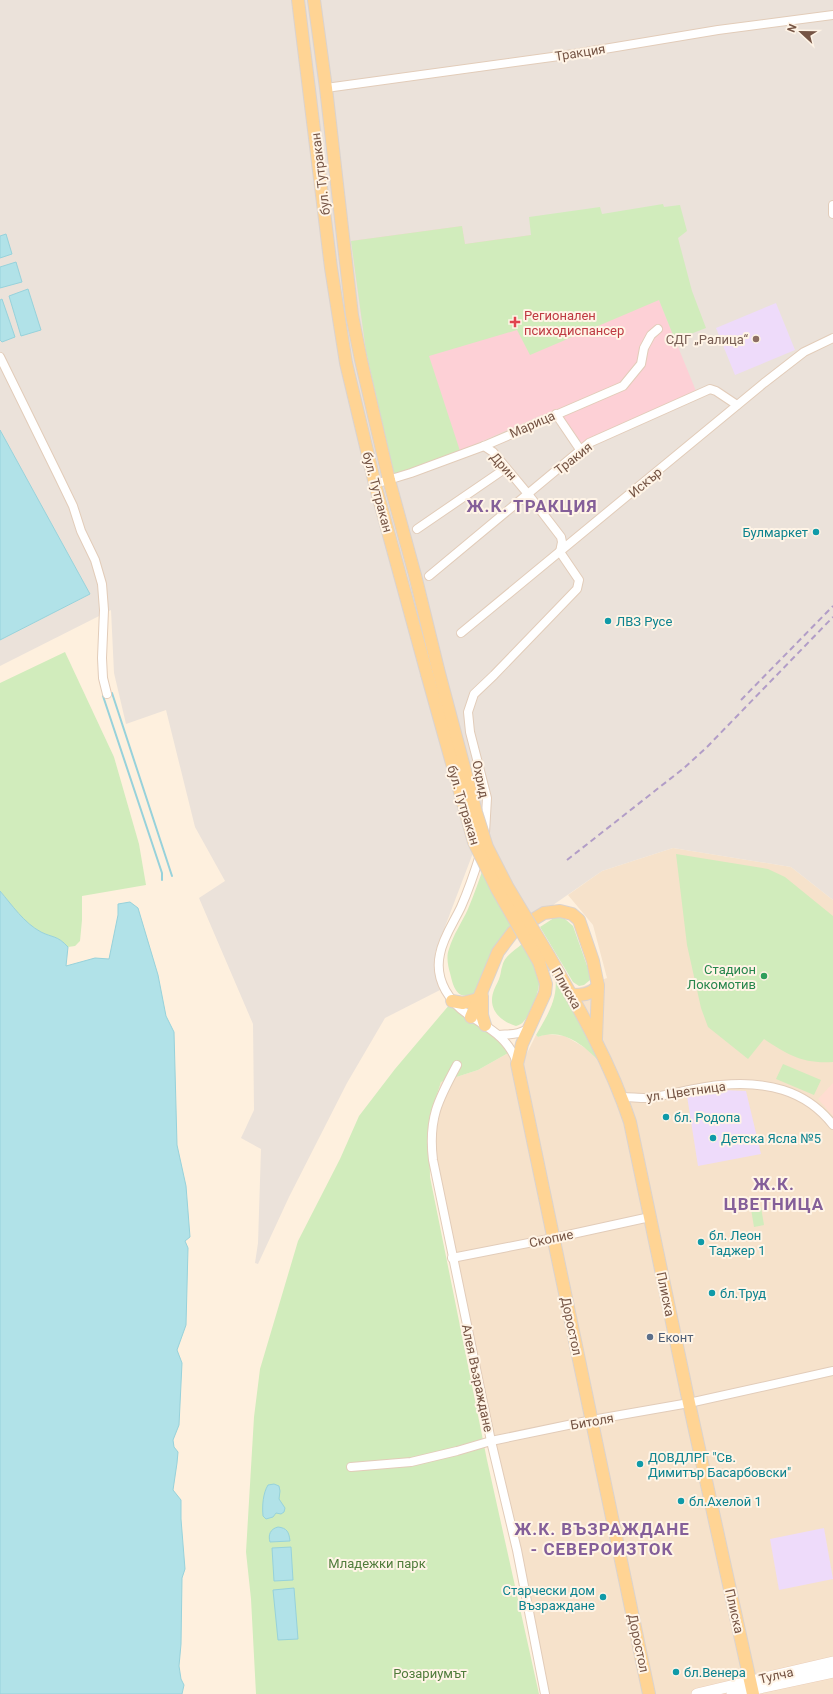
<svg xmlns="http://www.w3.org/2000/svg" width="833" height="1694" viewBox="0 0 833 1694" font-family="Roboto,sans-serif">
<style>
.residential{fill:#f6e2cb}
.commercial{fill:#ffddd1}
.industrial{fill:#ebe2da}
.education{fill:#eedbfa}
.medical{fill:#fdd0d6}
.green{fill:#d1ecbc}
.water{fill:#b1e2e8;stroke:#97d2db}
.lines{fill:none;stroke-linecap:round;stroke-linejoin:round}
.stream{stroke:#97d2db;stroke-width:2}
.minor-casing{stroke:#e2ccb9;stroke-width:10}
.secondary-casing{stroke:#eaceb9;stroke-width:12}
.primary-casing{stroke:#dbd3ce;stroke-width:14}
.minor{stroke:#fff;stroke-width:8}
.secondary{stroke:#fff;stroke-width:11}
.primary{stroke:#ffd494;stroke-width:12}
.rail{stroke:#b29dc7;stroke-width:2;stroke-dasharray:6 4;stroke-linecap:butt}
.primary-bridge-casing{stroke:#dbd3ce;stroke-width:14;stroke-linecap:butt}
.primary-bridge{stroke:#ffd494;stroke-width:12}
.health-dot{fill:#e0444e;stroke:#fff4e6;stroke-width:1.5}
.education-dot{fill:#8d6e63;stroke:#fff4e6;stroke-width:1.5}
.culture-dot{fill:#0f9aa8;stroke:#fff4e6;stroke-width:1.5}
.leisure-dot{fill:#2e9e5b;stroke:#fff4e6;stroke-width:1.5}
.service-dot{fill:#5c6f8a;stroke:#fff4e6;stroke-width:1.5}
.labels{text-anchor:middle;stroke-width:4;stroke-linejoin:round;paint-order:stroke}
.street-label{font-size:13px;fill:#755444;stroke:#fff4e6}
.health-label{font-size:13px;fill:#be3a42;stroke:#fff4e6;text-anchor:start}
.education-label{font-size:13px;fill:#785e54;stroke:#fff4e6;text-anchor:end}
.culture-label{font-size:13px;fill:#0d838f;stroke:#fff4e6;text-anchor:start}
.leisure-label{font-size:13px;fill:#27864d;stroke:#fff4e6;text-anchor:end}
.service-label{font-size:13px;fill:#4e5e75;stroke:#fff4e6;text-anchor:start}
.park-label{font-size:13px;fill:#507c3b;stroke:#fff4e6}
.district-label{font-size:17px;font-weight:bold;letter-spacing:1px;fill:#845f99;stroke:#fff4e6}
</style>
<rect width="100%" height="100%" fill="#fef0de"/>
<polygon class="residential" points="673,848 791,867 833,900 833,1694 548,1694 431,1155 429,1119 441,1082 478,1070 512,1051 525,1057 536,1035 538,1037 546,1034 565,1036 587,1049 597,1058 570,991 607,978 593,925 568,895 602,871"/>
<polygon class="commercial" points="833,1083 833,1116 818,1099"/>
<polygon class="industrial" points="0,0 833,0 833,900 791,867 673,848 602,871 553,905 516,925 476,845 435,953 440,990 385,1018 347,1083 289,1197 258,1264 255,1263 258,1243 261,1149 241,1138 254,1110 253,1024 199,898 225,881 195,827 166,710 126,724 114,673 111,610 0,666 0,640 90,594 0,430"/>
<g class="education">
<polygon points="776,303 795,350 735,375 716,328"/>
<polygon points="722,1090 746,1091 761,1154 698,1166 687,1096"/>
<polygon points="824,1528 833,1579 779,1590 770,1539"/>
</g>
<polygon class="medical" points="462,226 465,244 531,235 659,300 696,391 599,434 578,447 556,414 542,415 460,451 415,468 394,474 366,351 351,241"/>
<g class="green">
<polygon points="663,204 664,207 680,205 687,231 678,238 692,291 706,328 675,340 659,300 530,355 517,330 429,356 460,451 415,468 394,474 366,351 351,241 462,226 465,244 531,235 529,217 600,207 602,214"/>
<path d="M65 652 114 757 139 844 146 885 82 896V920L80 941 75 946 68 947C57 935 53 938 41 932 24 923 12 905 0 891V683Z"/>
<path d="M676 854 768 869 785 877 833 916V1062C803 1064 788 1055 764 1039L748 1059 708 1027 701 1008 687 945Z"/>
<path d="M484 866 514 926C490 946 488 963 478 992 458 1002 454 990 450 973 448 966 446 956 449 949 453 935 462 922 468 909 474 895 479 880 484 866Z"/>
<polygon points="557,916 565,919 573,926 590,974 590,980 584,985 579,986 573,982 540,927"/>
<path d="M522 944C529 955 536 965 539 978 541 988 531 1014 524 1021 522 1024 519 1025 516 1026 499 1021 487 1008 494 990 496 985 499 980 500 976 501 973 501 969 502 967 504 956 514 951 522 944Z"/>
<path d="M555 975 597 1053V1059C581 1043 561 1028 538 1037L536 1035C547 1016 559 998 555 975Z"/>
<polygon points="450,1004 512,1051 478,1070 441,1082 429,1119 430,1177 487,1460 539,1694 256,1694 251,1599 246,1552 254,1417 260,1369 298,1241 340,1159 359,1116 395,1069"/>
<polygon points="783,1064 821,1080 814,1095 776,1079"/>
<polygon points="761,1207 764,1225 754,1227 751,1209"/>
</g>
<g class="water">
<polygon points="6,234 12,254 0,258 0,236"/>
<polygon points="16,262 22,282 0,288 0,267"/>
<polygon points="28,289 41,330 21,336 9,296"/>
<polygon points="2,299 15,337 2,342 0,340 0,300"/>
<polygon points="0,430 90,594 0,640"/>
<path d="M0 891C12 905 24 923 41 932 53 938 57 935 68 947L66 966 95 958 109 959 118 915V904L130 902 138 908 158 975 166 1016 174 1032 177 1145 186 1186 190 1237 185 1241 188 1248 186 1325 177 1350 182 1363 179 1425 173 1440 174 1447 178 1452 177 1463 173 1490 181 1500V1519L185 1569 182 1578 181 1644 179 1666 181 1679 184 1685 182 1694H0Z"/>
<path d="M274 1484 279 1486 280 1491 279 1499 285 1508 284 1512 281 1514 276 1513 273 1517 266 1519 263 1516C262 1506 263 1493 268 1485Z"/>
<path d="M278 1527C287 1528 289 1532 290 1541L270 1542C268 1535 270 1529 278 1527Z"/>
<polygon points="291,1547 293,1580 274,1581 272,1548"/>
<polygon points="294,1588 298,1639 278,1640 273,1590"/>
</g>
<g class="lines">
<g class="stream">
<polyline points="112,693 172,876"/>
<polyline points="103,696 162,873 162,880"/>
</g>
<defs>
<g id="minor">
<polyline points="326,88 574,54 718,30 833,15"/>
<polyline points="833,205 833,214"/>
<polyline points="0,357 59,477 73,506 81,531 95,560 102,584 104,610 102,658 103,678 107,694"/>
<polyline points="556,414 581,451"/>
<polyline points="484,446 493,452 528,494 561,537 562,542 560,552 579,580 577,589 494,675 474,694 468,712 470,732 487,798 485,833"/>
<polyline points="375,484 411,473 484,446 623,386 641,364 644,348 651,335 658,329"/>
<polyline points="417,529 506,468"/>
<polyline points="429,576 589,443 710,389 716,391 737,405"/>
<polyline points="461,633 764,383 804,352 833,338"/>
<path d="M481 852C475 871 469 889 461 907 454 922 443 937 440 954 434 980 450 1004 472 1017 492 1030 509 1039 517 1063"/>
<path d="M499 1035C510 1034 521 1035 530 1027"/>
<path d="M457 1065C438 1100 428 1119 433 1160L491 1441 517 1550 545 1694"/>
<path d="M622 1097C630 1097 638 1098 646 1098 671 1095 696 1087 721 1085 765 1081 805 1089 833 1125"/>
<polyline points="452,1258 554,1238 650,1217"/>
<polyline points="351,1467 411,1462 457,1451 491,1441 592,1420 689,1403 833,1371"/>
</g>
<g id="secondary">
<polyline points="697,1694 833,1662"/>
<polyline points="732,1694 833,1672"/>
</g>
<g id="primary">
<polyline points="298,0 331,268 346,363 375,484 427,674"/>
<polyline points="314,0 326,88 352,315 361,360 389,480 415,575 438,669"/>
<path d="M549 956C580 1010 611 1064 630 1122L689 1403 753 1694"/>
<polyline points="539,962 546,984 545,993 522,1044 517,1064 649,1694"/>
<path d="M571 995C583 995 590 995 598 986"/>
<polyline points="482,996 482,1015 485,1025"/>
<polyline points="452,1001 463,1003 478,999"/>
<polyline points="471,1017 498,952 513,932 544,913 560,911 572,914 579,920 593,961 598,986 596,1039"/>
</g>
</defs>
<use href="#minor" class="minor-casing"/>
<use href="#secondary" class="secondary-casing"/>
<use href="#primary" class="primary-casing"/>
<use href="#minor" class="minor"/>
<use href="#secondary" class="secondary"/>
<use href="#primary" class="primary"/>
<g class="rail">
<polyline points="741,700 833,606"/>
<polyline points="567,860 684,768 707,747 833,617"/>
</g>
<defs>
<g id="primary-bridge">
<polyline points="438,669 476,812 487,847 507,886 549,956"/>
<polyline points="427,674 474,842 497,889 539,962"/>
</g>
</defs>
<use href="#primary-bridge" class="primary-bridge-casing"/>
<use href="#primary-bridge" class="primary-bridge"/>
</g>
<path class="health-dot" d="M513 316h4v4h4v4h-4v4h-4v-4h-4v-4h4z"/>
<circle class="education-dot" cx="756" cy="339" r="4"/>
<g class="culture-dot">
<circle cx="816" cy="532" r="4"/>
<circle cx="608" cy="621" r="4"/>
<circle cx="666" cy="1117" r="4"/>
<circle cx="713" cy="1138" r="4"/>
<circle cx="701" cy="1242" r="4"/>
<circle cx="712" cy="1293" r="4"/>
<circle cx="640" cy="1464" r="4"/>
<circle cx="681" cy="1501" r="4"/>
<circle cx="603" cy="1597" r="4"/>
<circle cx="676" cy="1672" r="4"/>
</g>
<circle class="leisure-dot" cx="764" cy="976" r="4"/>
<circle class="service-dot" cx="650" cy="1337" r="4"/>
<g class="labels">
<g class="street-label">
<text transform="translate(580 52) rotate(-9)" y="5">Тракция</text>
<text transform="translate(320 174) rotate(-97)" y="5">бул. Тутракан</text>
<text transform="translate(532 424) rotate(-24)" y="5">Марица</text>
<text transform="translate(573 458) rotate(-38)" y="5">Тракия</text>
<text transform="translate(504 466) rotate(48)" y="5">Дрин</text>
<text transform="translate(645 482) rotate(-40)" y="5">Искър</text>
<text transform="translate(378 492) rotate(75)" y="5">бул. Тутракан</text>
<text transform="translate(481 779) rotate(78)" y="5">Охрид</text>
<text transform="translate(464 805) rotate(73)" y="5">бул. Тутракан</text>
<text transform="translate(567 988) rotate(60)" y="5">Плиска</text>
<text transform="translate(686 1091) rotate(-8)" y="5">ул. Цветница</text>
<text transform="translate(551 1238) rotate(-12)" y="5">Скопие</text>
<text transform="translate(666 1294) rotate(78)" y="5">Плиска</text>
<text transform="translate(572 1326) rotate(78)" y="5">Доростол</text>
<text transform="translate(478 1378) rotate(78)" y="5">Алея Възраждане</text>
<text transform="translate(592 1421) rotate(-10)" y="5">Битоля</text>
<text transform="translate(735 1611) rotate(77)" y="5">Плиска</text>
<text transform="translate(639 1643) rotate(78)" y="5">Доростол</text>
<text transform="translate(776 1675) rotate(-13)" y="5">Тулча</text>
</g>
<g class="health-label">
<text x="524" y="320">Регионален<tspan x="524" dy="15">психодиспансер</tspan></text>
</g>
<g class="education-label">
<text x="748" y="344">СДГ „Ралица“</text>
</g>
<g class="culture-label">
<text x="808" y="537" text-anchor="end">Булмаркет</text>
<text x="616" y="626">ЛВЗ Русе</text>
<text x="674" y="1122">бл. Родопа</text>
<text x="721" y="1143">Детска Ясла №5</text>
<text x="709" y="1240">бл. Леон<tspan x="709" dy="15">Таджер 1</tspan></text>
<text x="720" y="1298">бл.Труд</text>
<text x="648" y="1462">ДОВДЛРГ "Св.<tspan x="648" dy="15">Димитър Басарбовски"</tspan></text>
<text x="689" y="1506">бл.Ахелой 1</text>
<text x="595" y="1595" text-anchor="end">Старчески дом<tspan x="595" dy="15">Възраждане</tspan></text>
<text x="684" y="1677">бл.Венера</text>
</g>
<g class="leisure-label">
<text x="756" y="974">Стадион<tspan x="756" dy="15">Локомотив</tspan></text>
</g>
<g class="service-label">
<text x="658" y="1342">Еконт</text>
</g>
<g class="park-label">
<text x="377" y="1568">Младежки парк</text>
<text x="430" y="1678">Розариумът</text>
</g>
<g class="district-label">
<text x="532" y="512">Ж.К. ТРАКЦИЯ</text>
<text x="774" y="1190">Ж.К.<tspan x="774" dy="20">ЦВЕТНИЦА</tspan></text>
<text x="602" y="1535">Ж.К. ВЪЗРАЖДАНЕ<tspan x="602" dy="20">- СЕВЕРОИЗТОК</tspan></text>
</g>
</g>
<g transform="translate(801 32) rotate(292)" stroke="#fff4e6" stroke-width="3" paint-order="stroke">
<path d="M0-3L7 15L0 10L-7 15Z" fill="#755444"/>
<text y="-6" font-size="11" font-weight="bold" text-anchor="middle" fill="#755444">N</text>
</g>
</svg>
